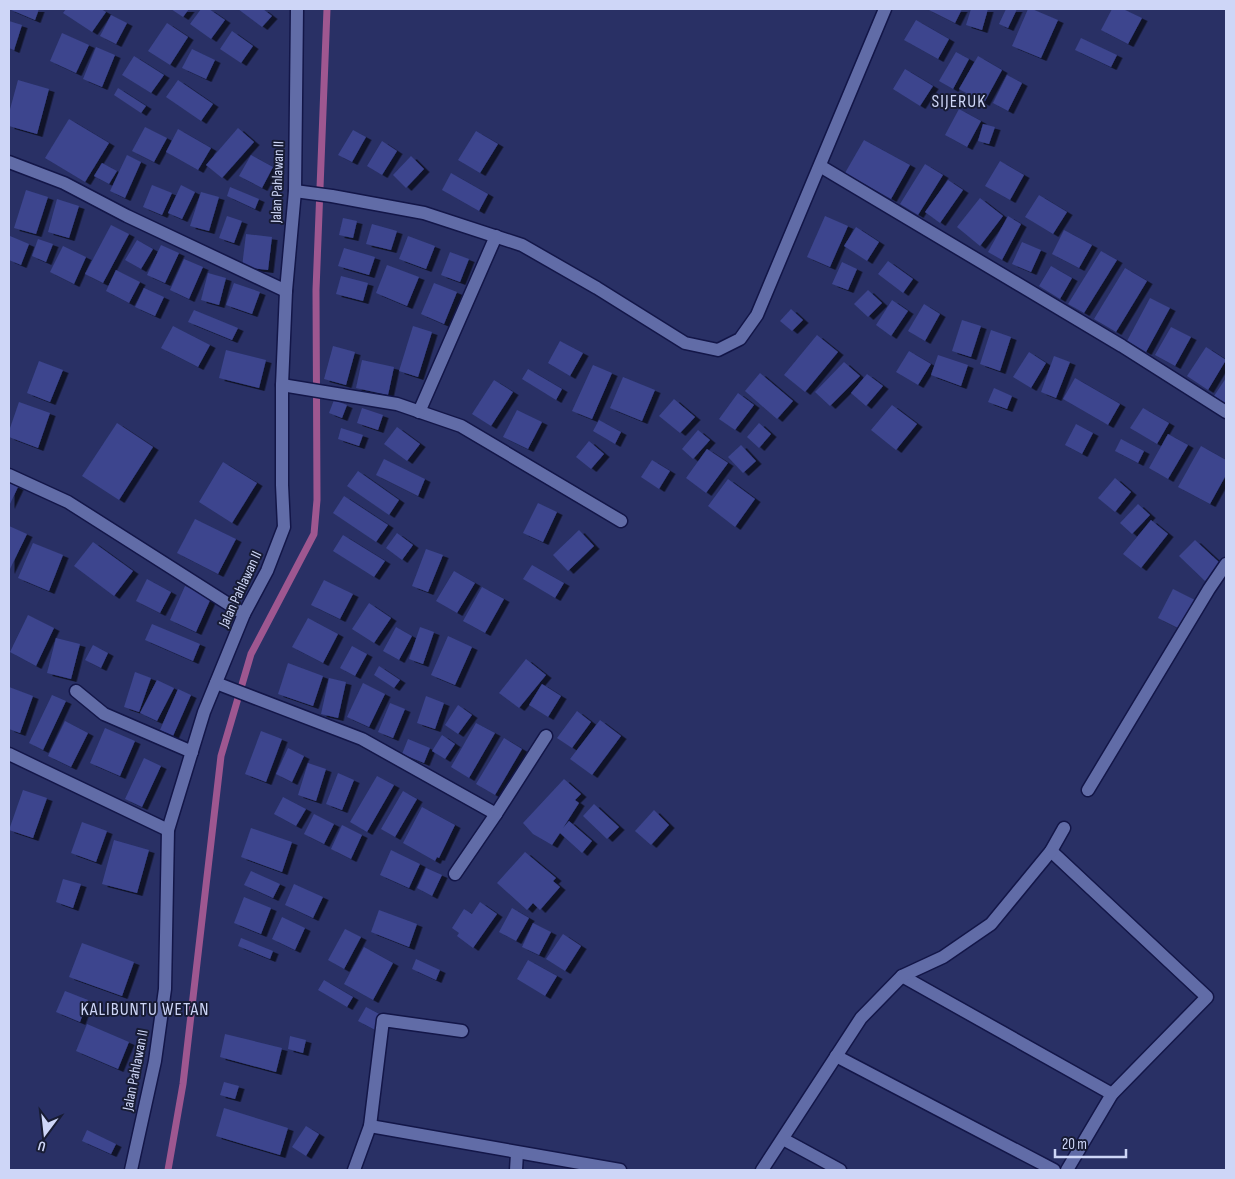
<svg xmlns="http://www.w3.org/2000/svg" width="1235" height="1179" viewBox="0 0 1235 1179" font-family="'Sofia Sans Condensed',sans-serif">
<style>
.lines{fill:none;stroke-linecap:round;stroke-linejoin:round}
.stream{stroke:#9e5790;stroke-width:7}
.building{fill:#3c458e;filter:url(#shadow)}
.minor-casing{stroke:#131648;stroke-width:15}
.minor{stroke:#616ca7;stroke-width:12}
.labels{text-anchor:middle;stroke-width:4;stroke-linejoin:round;paint-order:stroke}
.street-label{font-size:15px;fill:#ced6f7;stroke:#181c34}
.quarter-label{font-size:18px;letter-spacing:1px;fill:#ced6f7;stroke:#181c34}
</style>
<defs>
<filter id="shadow"><feDropShadow dx="5.5" dy="3" stdDeviation="0" flood-color="#0009"/></filter>
</defs>
<rect width="100%" height="100%" fill="#293065"/>
<g class="lines">
<polyline class="stream" points="168,1170 183,1084 221,756 251,654 314,534 317,500 316,290 327,9"/>
</g>
<g class="building">
<polygon points="9,9 39,9 35,20"/>
<polygon points="66,9 101,9 106,12 92,32 63,13"/>
<polygon points="171,9 189,9 183,17"/>
<polygon points="201,9 209,9 225,20 211,39 190,24"/>
<polygon points="238,9 263,9 272,16 262,27"/>
<polygon points="927,9 962,9 955,23"/>
<polygon points="971,9 988,9 982,30 966,25"/>
<polygon points="1006,9 1017,9 1008,28 999,24"/>
<polygon points="1028,9 1032,9 1058,20 1041,58 1012,46"/>
<polygon points="1112,9 1123,9 1142,18 1128,44 1101,30"/>
<polygon points="111,15 127,23 116,44 100,36"/>
<polygon points="916,20 949,39 938,59 904,40"/>
<polygon points="9,21 22,25 14,50 9,48"/>
<polygon points="167,23 188,37 170,65 148,51"/>
<polygon points="232,31 253,46 241,63 220,49"/>
<polygon points="62,33 89,45 76,73 50,61"/>
<polygon points="1081,38 1117,55 1111,67 1075,50"/>
<polygon points="96,47 115,55 102,87 83,79"/>
<polygon points="192,49 215,60 206,79 182,68"/>
<polygon points="956,52 969,59 953,89 939,81"/>
<polygon points="134,56 164,75 151,93 122,75"/>
<polygon points="978,56 1002,70 984,103 959,89"/>
<polygon points="905,69 933,86 920,106 893,89"/>
<polygon points="1007,75 1022,83 1008,111 993,103"/>
<polygon points="18,80 49,89 37,134 9,126 9,113"/>
<polygon points="178,80 213,104 201,121 166,97"/>
<polygon points="118,88 146,106 141,113 114,95"/>
<polygon points="959,109 981,121 967,147 945,135"/>
<polygon points="69,119 109,143 85,182 45,158"/>
<polygon points="983,124 995,127 989,144 978,141"/>
<polygon points="145,127 167,138 154,162 132,151"/>
<polygon points="238,128 254,142 222,178 206,165"/>
<polygon points="178,129 211,148 198,170 166,152"/>
<polygon points="353,130 366,137 352,162 338,155"/>
<polygon points="476,131 498,144 480,173 458,160"/>
<polygon points="864,140 910,165 891,199 845,173"/>
<polygon points="382,141 397,151 382,175 367,166"/>
<polygon points="127,155 141,162 125,198 110,191"/>
<polygon points="251,155 273,167 262,188 239,176"/>
<polygon points="411,156 424,169 406,188 393,175"/>
<polygon points="1000,161 1024,175 1010,200 985,186"/>
<polygon points="102,163 117,171 109,184 94,176"/>
<polygon points="925,164 943,175 918,215 900,204"/>
<polygon points="451,173 488,194 479,211 442,190"/>
<polygon points="948,180 963,190 940,223 925,212"/>
<polygon points="152,185 172,193 162,215 143,207"/>
<polygon points="181,185 195,192 182,219 168,213"/>
<polygon points="230,187 259,199 255,209 227,196"/>
<polygon points="26,190 48,197 36,234 14,228"/>
<polygon points="201,192 219,197 209,231 190,226"/>
<polygon points="1039,195 1067,212 1053,234 1025,217"/>
<polygon points="980,198 1003,216 980,246 957,227"/>
<polygon points="57,199 79,206 69,238 48,232"/>
<polygon points="227,216 242,221 234,243 219,238"/>
<polygon points="825,216 848,226 830,267 807,257"/>
<polygon points="1008,216 1021,224 1002,260 988,252"/>
<polygon points="343,218 357,221 353,238 339,235"/>
<polygon points="372,224 397,231 391,250 366,244"/>
<polygon points="111,225 129,234 103,283 85,274"/>
<polygon points="856,227 879,242 867,261 844,246"/>
<polygon points="1064,230 1092,245 1079,268 1052,254"/>
<polygon points="246,234 272,237 268,270 242,267"/>
<polygon points="10,236 29,244 21,265 9,260 9,241"/>
<polygon points="408,236 435,246 426,269 399,259"/>
<polygon points="38,239 53,244 46,262 32,256"/>
<polygon points="137,240 153,249 141,269 125,260"/>
<polygon points="1022,242 1041,250 1031,272 1012,264"/>
<polygon points="161,245 179,253 165,283 147,275"/>
<polygon points="63,246 86,257 74,284 50,272"/>
<polygon points="344,248 375,257 369,275 338,266"/>
<polygon points="1101,251 1117,260 1084,313 1068,304"/>
<polygon points="450,252 469,259 460,282 441,275"/>
<polygon points="184,259 203,267 189,299 170,290"/>
<polygon points="888,261 913,279 903,293 878,274"/>
<polygon points="842,262 857,269 848,290 832,284"/>
<polygon points="387,265 419,277 407,306 376,293"/>
<polygon points="1051,266 1072,278 1060,299 1039,286"/>
<polygon points="1125,268 1147,281 1116,332 1094,319"/>
<polygon points="116,270 140,282 129,303 106,291"/>
<polygon points="208,273 226,278 219,305 201,300"/>
<polygon points="341,276 368,283 363,301 336,294"/>
<polygon points="234,283 260,292 252,314 226,305"/>
<polygon points="434,283 457,292 444,324 421,314"/>
<polygon points="144,288 164,297 155,316 135,307"/>
<polygon points="868,290 882,303 868,317 854,304"/>
<polygon points="1150,298 1170,308 1146,352 1127,341"/>
<polygon points="892,300 908,311 891,336 876,325"/>
<polygon points="924,304 940,314 925,341 908,331"/>
<polygon points="791,309 803,320 792,331 780,321"/>
<polygon points="194,310 238,328 232,340 188,322"/>
<polygon points="962,320 981,326 971,357 952,351"/>
<polygon points="173,326 210,345 198,367 161,348"/>
<polygon points="413,326 432,332 418,377 399,371"/>
<polygon points="1171,327 1191,337 1175,366 1155,355"/>
<polygon points="991,330 1011,337 1000,371 980,364"/>
<polygon points="817,335 838,352 805,392 784,375"/>
<polygon points="560,341 583,353 570,376 548,363"/>
<polygon points="333,346 355,352 346,385 324,379"/>
<polygon points="1206,347 1226,360 1208,390 1187,376"/>
<polygon points="226,350 266,360 259,388 219,378"/>
<polygon points="909,351 931,364 918,385 896,372"/>
<polygon points="1029,352 1046,363 1031,388 1013,377"/>
<polygon points="938,355 968,365 961,386 931,375"/>
<polygon points="1054,356 1070,362 1056,398 1041,392"/>
<polygon points="362,360 394,367 388,395 356,388"/>
<polygon points="39,361 63,370 50,402 27,393"/>
<polygon points="844,362 860,376 830,406 815,392"/>
<polygon points="593,365 612,373 592,419 572,411"/>
<polygon points="528,369 562,389 556,400 522,379"/>
<polygon points="760,373 793,401 777,419 745,391"/>
<polygon points="867,374 883,386 866,406 851,393"/>
<polygon points="623,377 655,390 642,421 610,408"/>
<polygon points="1075,378 1120,404 1108,425 1063,399"/>
<polygon points="1226,378 1226,404 1214,396"/>
<polygon points="494,380 513,392 491,426 472,414"/>
<polygon points="994,388 1012,396 1007,409 988,402"/>
<polygon points="738,393 754,405 735,430 719,419"/>
<polygon points="674,399 695,417 680,433 659,416"/>
<polygon points="334,400 347,405 342,418 329,413"/>
<polygon points="19,402 50,413 38,448 9,437 9,431"/>
<polygon points="892,405 917,424 896,450 871,430"/>
<polygon points="362,408 383,415 378,430 357,423"/>
<polygon points="1143,408 1169,423 1157,444 1130,428"/>
<polygon points="517,410 542,422 528,449 503,437"/>
<polygon points="599,420 621,432 615,444 593,431"/>
<polygon points="117,423 153,447 119,500 82,476"/>
<polygon points="759,423 771,434 759,448 747,437"/>
<polygon points="1076,424 1093,433 1082,454 1065,445"/>
<polygon points="397,427 420,444 407,461 384,444"/>
<polygon points="341,428 363,435 359,446 338,439"/>
<polygon points="698,430 710,440 693,459 682,449"/>
<polygon points="1168,434 1188,445 1168,479 1149,468"/>
<polygon points="1121,439 1144,451 1138,463 1115,451"/>
<polygon points="589,441 604,454 591,469 576,457"/>
<polygon points="741,445 756,461 743,473 728,457"/>
<polygon points="1201,446 1226,460 1226,475 1210,504 1178,487"/>
<polygon points="707,449 728,463 706,493 686,478"/>
<polygon points="384,459 425,479 418,496 376,475"/>
<polygon points="652,460 670,471 659,489 641,477"/>
<polygon points="223,462 257,483 232,523 199,502"/>
<polygon points="358,471 399,500 389,515 347,486"/>
<polygon points="1115,478 1131,492 1115,512 1098,498"/>
<polygon points="728,479 755,499 735,527 708,506"/>
<polygon points="9,483 18,487 9,506"/>
<polygon points="344,496 388,525 376,542 333,513"/>
<polygon points="538,503 557,512 543,542 523,533"/>
<polygon points="1138,504 1150,515 1132,534 1120,523"/>
<polygon points="195,519 236,539 218,574 177,553"/>
<polygon points="1151,520 1168,534 1141,568 1123,554"/>
<polygon points="9,526 27,534 9,571"/>
<polygon points="579,530 594,546 568,571 553,555"/>
<polygon points="397,533 413,545 402,560 386,548"/>
<polygon points="343,535 385,561 374,577 333,551"/>
<polygon points="1195,540 1221,564 1205,581 1179,556"/>
<polygon points="93,542 133,571 114,596 74,566"/>
<polygon points="33,543 63,555 49,591 18,578"/>
<polygon points="426,549 443,555 428,592 412,586"/>
<polygon points="532,565 564,583 555,598 523,579"/>
<polygon points="454,571 475,583 457,613 436,601"/>
<polygon points="147,579 171,592 160,613 136,601"/>
<polygon points="324,580 353,594 340,619 311,605"/>
<polygon points="185,586 211,598 196,632 170,620"/>
<polygon points="482,587 504,599 485,633 463,621"/>
<polygon points="1173,589 1195,600 1180,629 1158,618"/>
<polygon points="369,603 391,618 374,643 352,629"/>
<polygon points="28,615 54,628 36,666 10,652"/>
<polygon points="308,618 338,634 323,663 292,647"/>
<polygon points="152,624 200,644 193,661 145,640"/>
<polygon points="396,627 412,636 399,660 383,651"/>
<polygon points="420,627 434,632 423,664 409,659"/>
<polygon points="448,636 472,647 455,685 431,675"/>
<polygon points="56,638 80,644 71,679 47,673"/>
<polygon points="93,645 108,653 101,668 85,660"/>
<polygon points="352,646 367,654 355,676 340,668"/>
<polygon points="526,659 546,675 519,708 499,693"/>
<polygon points="288,663 323,676 313,706 278,694"/>
<polygon points="379,666 400,680 394,688 374,675"/>
<polygon points="135,672 151,678 139,712 124,707"/>
<polygon points="329,678 346,682 338,718 321,714"/>
<polygon points="157,680 174,688 157,721 140,713"/>
<polygon points="363,683 385,694 369,727 347,717"/>
<polygon points="542,684 561,696 548,717 529,705"/>
<polygon points="9,687 33,696 20,733 9,729"/>
<polygon points="178,689 191,695 173,736 160,730"/>
<polygon points="52,695 66,701 43,750 29,743"/>
<polygon points="426,696 444,703 435,729 417,723"/>
<polygon points="390,703 405,709 393,738 378,732"/>
<polygon points="458,705 472,715 458,734 445,725"/>
<polygon points="577,711 591,722 572,748 557,738"/>
<polygon points="600,720 621,736 592,775 570,759"/>
<polygon points="65,721 88,733 71,767 48,756"/>
<polygon points="476,723 495,733 469,778 451,767"/>
<polygon points="105,728 135,741 120,776 90,763"/>
<polygon points="261,731 282,739 266,782 245,774"/>
<polygon points="442,735 455,744 445,759 432,751"/>
<polygon points="504,738 522,749 495,795 476,784"/>
<polygon points="408,739 430,748 424,763 402,754"/>
<polygon points="288,748 304,756 292,782 276,774"/>
<polygon points="144,758 161,766 142,807 125,799"/>
<polygon points="308,763 326,769 316,801 298,795"/>
<polygon points="338,773 354,780 342,810 326,804"/>
<polygon points="377,776 394,785 367,832 350,822"/>
<polygon points="564,779 581,794 575,800 579,803 563,828 569,821 592,841 582,853 560,833 552,845 533,834 523,823"/>
<polygon points="23,790 47,798 33,838 9,830"/>
<polygon points="403,791 417,799 395,837 381,829"/>
<polygon points="283,797 306,809 296,826 274,814"/>
<polygon points="594,804 619,827 607,839 583,816"/>
<polygon points="422,807 455,825 439,858 437,857 435,861 403,843"/>
<polygon points="654,810 669,825 651,845 635,831"/>
<polygon points="314,814 334,824 324,844 304,834"/>
<polygon points="82,822 107,831 96,862 71,853"/>
<polygon points="342,825 362,835 351,859 331,849"/>
<polygon points="251,828 292,842 282,872 241,857"/>
<polygon points="114,840 149,850 137,893 102,884"/>
<polygon points="391,850 420,864 409,888 380,875"/>
<polygon points="525,852 556,878 553,881 560,887 540,910 533,903 527,910 497,883"/>
<polygon points="426,868 442,875 432,896 417,888"/>
<polygon points="251,871 280,884 273,898 244,885"/>
<polygon points="63,879 81,884 73,908 56,902"/>
<polygon points="294,884 323,897 313,918 285,905"/>
<polygon points="244,897 271,908 261,934 234,923"/>
<polygon points="480,902 497,914 473,948 457,936 459,933 452,928 464,909 472,914"/>
<polygon points="512,908 529,918 516,941 499,932"/>
<polygon points="379,910 417,924 409,947 371,932"/>
<polygon points="282,917 305,928 295,950 272,939"/>
<polygon points="533,923 551,932 539,955 522,947"/>
<polygon points="345,929 361,937 344,969 328,960"/>
<polygon points="563,934 581,946 565,971 546,959"/>
<polygon points="241,938 273,951 270,959 238,946"/>
<polygon points="82,943 134,962 122,996 69,977"/>
<polygon points="364,947 393,963 373,1000 344,984"/>
<polygon points="416,959 440,970 436,980 412,969"/>
<polygon points="528,960 557,976 545,996 517,979"/>
<polygon points="324,980 353,997 347,1007 318,990"/>
<polygon points="65,991 88,1000 80,1022 56,1012"/>
<polygon points="366,1007 385,1017 377,1031 358,1021"/>
<polygon points="87,1024 129,1042 118,1069 76,1051"/>
<polygon points="225,1034 282,1048 276,1072 220,1057"/>
<polygon points="290,1036 306,1040 303,1053 288,1049"/>
<polygon points="224,1082 239,1086 235,1099 220,1095"/>
<polygon points="224,1108 288,1128 280,1155 216,1136"/>
<polygon points="306,1126 319,1134 306,1156 292,1147"/>
<polygon points="87,1130 116,1144 111,1154 82,1141"/>
</g>
<g class="lines">
<defs>
<g id="minor">
<polyline points="9,162 64,183 127,216 286,291"/>
<polyline points="820,166 1122,346 1226,412"/>
<polyline points="295,191 332,196 424,213 522,245 597,288 685,343 718,350 740,339 757,315 885,9"/>
<polyline points="282,385 397,404 461,426 621,521"/>
<polyline points="419,412 496,236"/>
<polyline points="9,475 68,502 244,614"/>
<polyline points="216,683 362,739 496,814"/>
<polyline points="76,691 104,714 192,752"/>
<polyline points="9,754 168,830"/>
<polyline points="1088,790 1209,589 1226,564"/>
<polyline points="1051,851 1207,997 1112,1094 1067,1170"/>
<polyline points="455,874 496,814 546,736"/>
<polyline points="902,976 1112,1094"/>
<polyline points="836,1056 1054,1170"/>
<polyline points="370,1126 620,1170"/>
<polyline points="783,1139 840,1170"/>
<polyline points="131,1170 155,1061 165,989 168,830 204,712 244,614 267,571 284,527 282,485 282,385 286,291 295,191 297,9"/>
<polyline points="354,1170 370,1126 383,1020 462,1031"/>
<polyline points="516,1170 517,1153"/>
<polyline points="762,1170 861,1018 902,976 943,957 991,924 1051,851 1064,828"/>
</g>
</defs>
<use href="#minor" class="minor-casing"/>
<use href="#minor" class="minor"/>
</g>
<g class="labels">
<g class="street-label">
<text transform="translate(277 182) rotate(-88)" y="5">Jalan Pahlawan II</text>
<text transform="translate(240 589) rotate(-65)" y="5">Jalan Pahlawan II</text>
<text transform="translate(135 1070) rotate(-79)" y="5">Jalan Pahlawan II</text>
</g>
<g class="quarter-label">
<text x="959" y="107">SIJERUK</text>
<text x="145" y="1015">KALIBUNTU WETAN</text>
</g>
</g>
<rect width="1235" height="1179" fill="none" stroke="#ced6f7" stroke-width="20"/>
<g transform="translate(45 1134) rotate(195)" stroke="#181c34" stroke-width="4" paint-order="stroke">
<path d="M0-4L9 19L0 12L-9 19Z" fill="#ced6f7"/>
<text y="-8" font-size="14" font-weight="bold" text-anchor="middle" fill="#ced6f7">U</text>
</g>
<path d="M1055 1149v8h71v-8" fill="none" stroke="#ced6f7" stroke-width="2.5"/>
<text x="1062" y="1149" font-size="15" fill="#ced6f7" stroke="#181c34" stroke-width="4" paint-order="stroke">20 m</text>
</svg>
